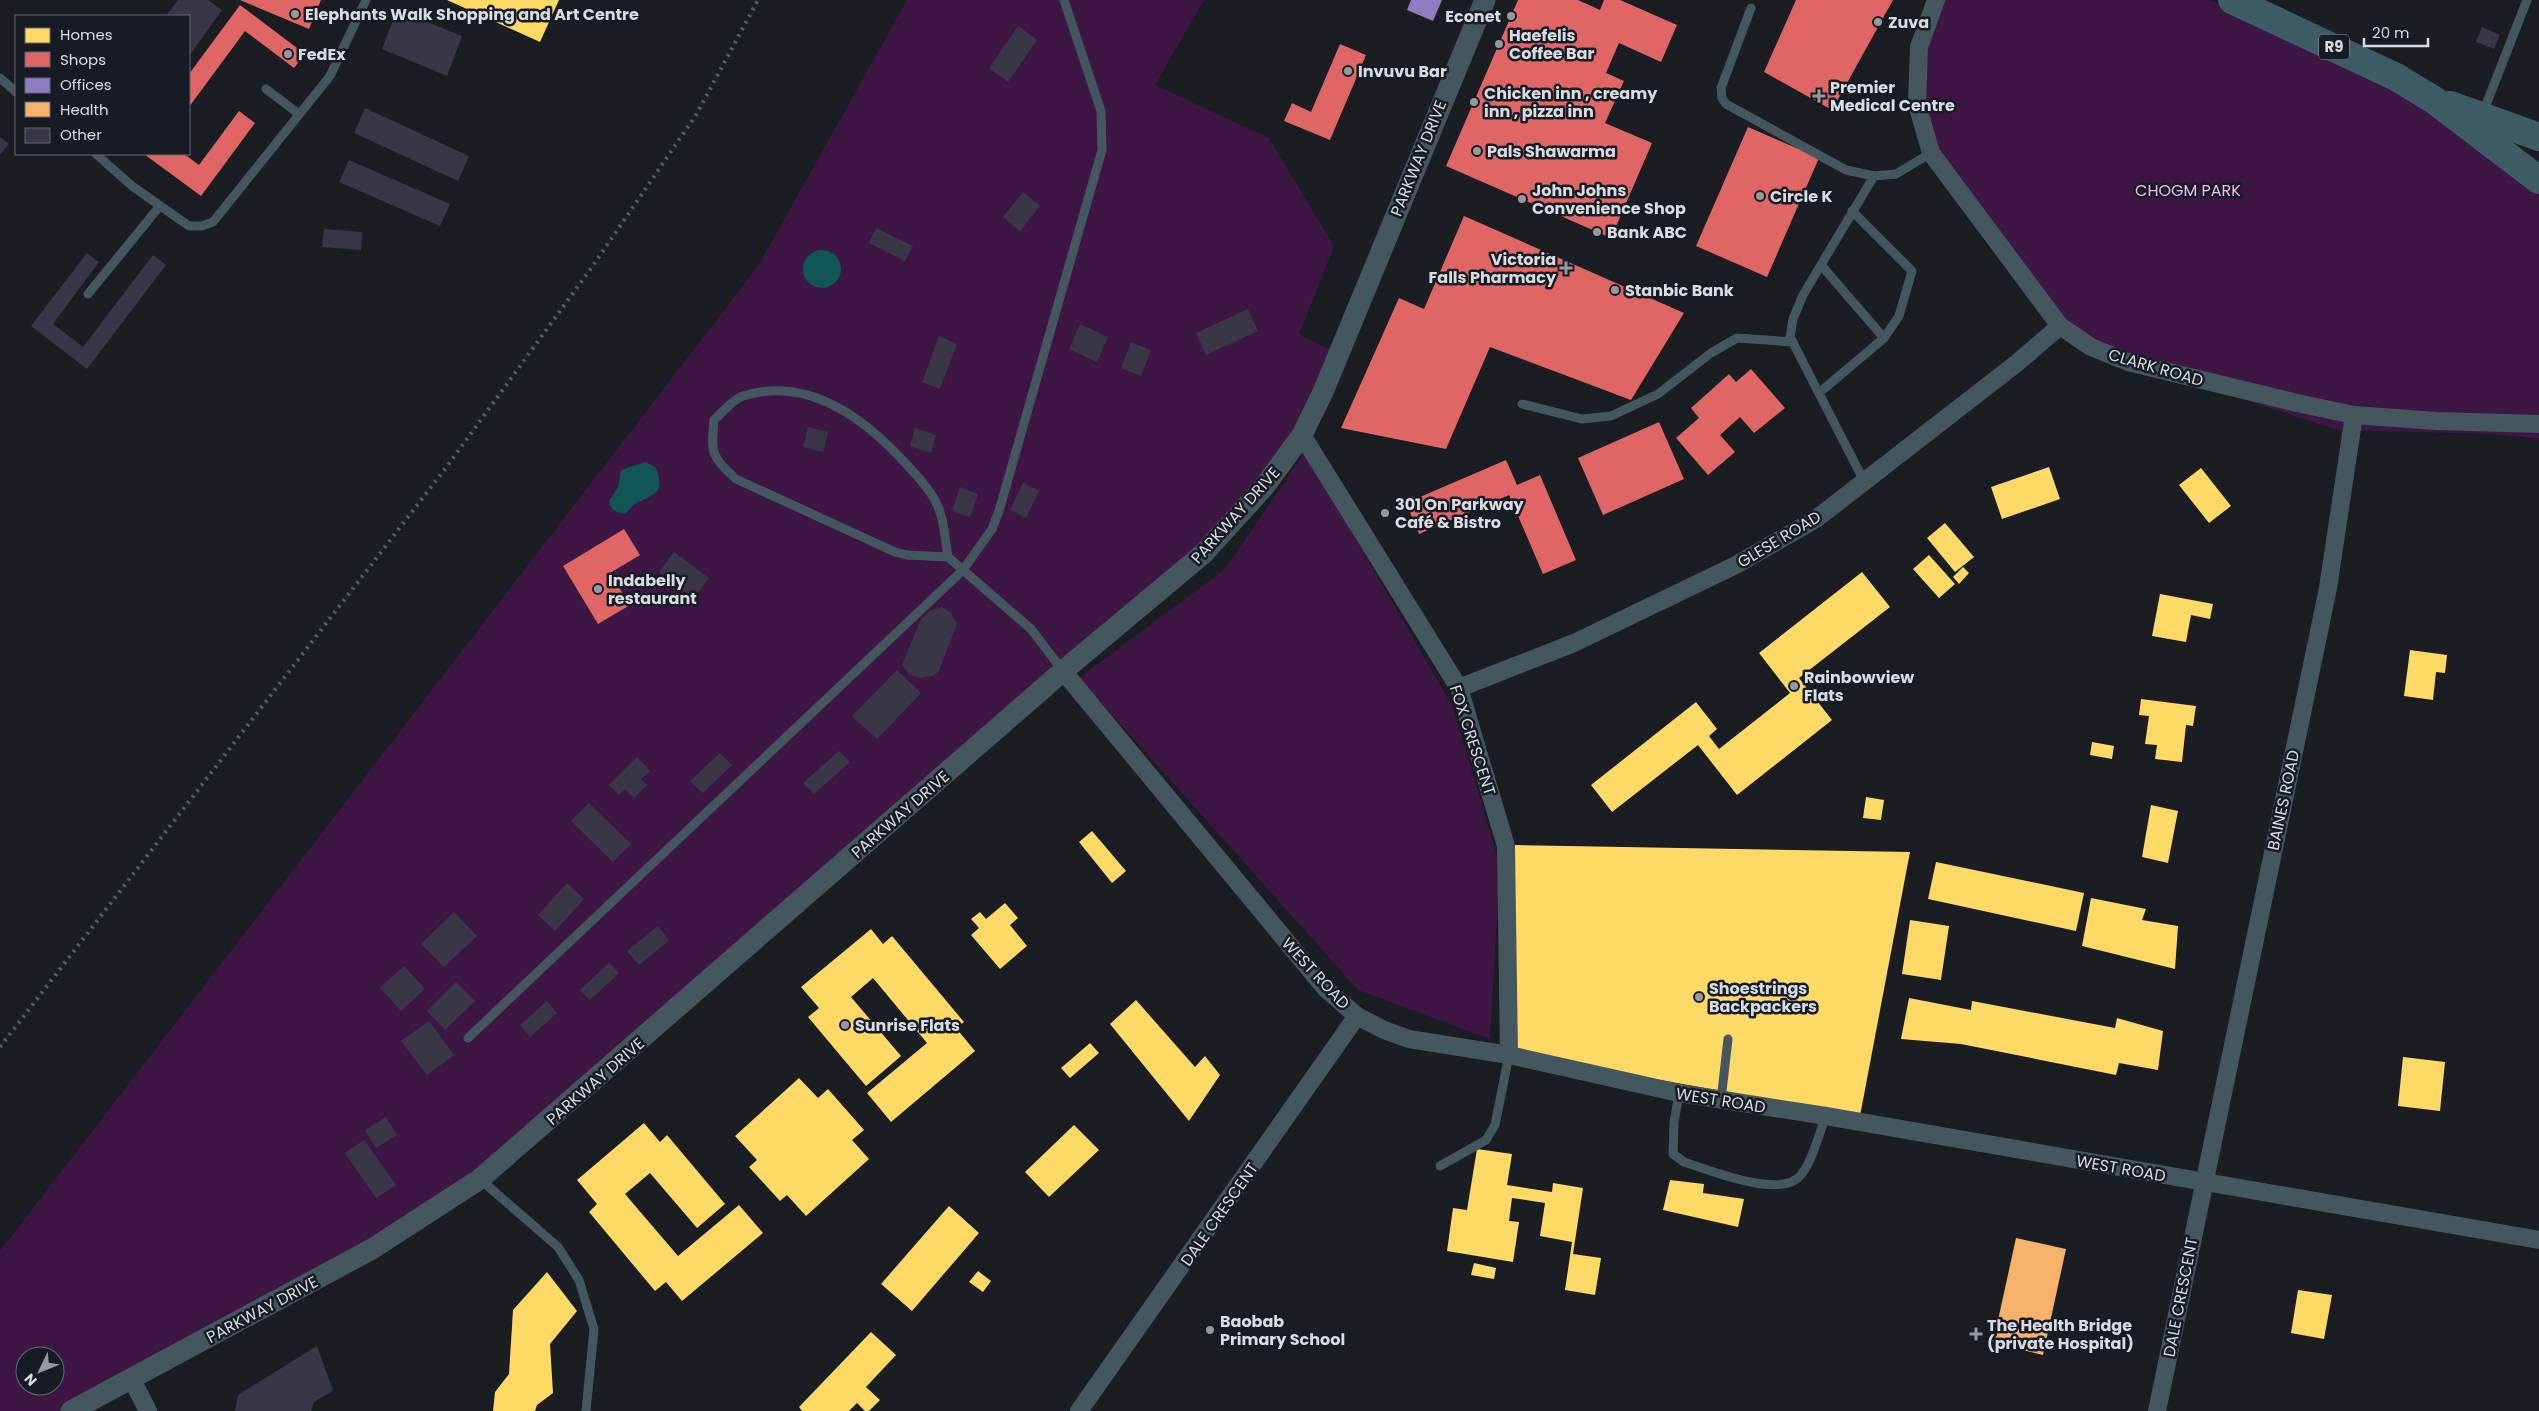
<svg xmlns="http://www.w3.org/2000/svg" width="2539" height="1411" viewBox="0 0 2539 1411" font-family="Poppins,sans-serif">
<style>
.green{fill:#3d1644;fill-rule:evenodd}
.water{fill:#115556}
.homes{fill:#ffd966}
.shops{fill:#e06666}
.offices{fill:#8e7cc3}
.health{fill:#f6b26b}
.building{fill:#393747}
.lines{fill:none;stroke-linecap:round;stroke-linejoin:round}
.service{stroke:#44575f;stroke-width:9}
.minor{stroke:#44575f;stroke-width:18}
.tertiary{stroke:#44575f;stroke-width:21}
.trunk{stroke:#3e5c66;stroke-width:28}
.rail{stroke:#535e64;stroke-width:4;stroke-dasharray:2.5 5;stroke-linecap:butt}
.poi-dot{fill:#96999e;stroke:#171c24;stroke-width:2}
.labels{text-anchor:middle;stroke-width:5;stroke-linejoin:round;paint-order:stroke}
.shield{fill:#171c24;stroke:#9fa2a9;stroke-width:1}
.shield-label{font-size:15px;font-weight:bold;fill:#d9dce2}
.poi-label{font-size:16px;font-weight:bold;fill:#d9dce2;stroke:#171c24;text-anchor:start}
.street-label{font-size:16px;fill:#d9dce2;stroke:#171c24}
.park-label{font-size:16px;fill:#f6b8fd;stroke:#171c24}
</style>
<rect width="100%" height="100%" fill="#1a1d21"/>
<g class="green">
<path d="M907 0H1204L1155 85 1269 138 1334 246 1299 334 1331 350 1297 440 1189 562 507 1151 372 1249 71 1411H0V1251L758 266ZM25 1356H55V1386H25Z"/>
<polygon points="1936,0 2209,0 2343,58 2435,104 2539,189 2539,439 2491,434 2338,430 2128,362 2060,326 1931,153 1919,47"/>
<polygon points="1305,452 1453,707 1500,866 1490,1039 1358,990 1079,678 1225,569"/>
</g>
<g class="water">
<circle cx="822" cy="269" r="19"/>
<path d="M646 462 656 468C665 493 656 493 637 503 632 505 629 510 625 514 617 513 610 510 609 501L618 487 621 471 626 468Z"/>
</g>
<g class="homes">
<polygon points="447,0 559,0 540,42"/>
<polygon points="2049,467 2060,499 2002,519 1991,487"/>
<polygon points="2201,468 2231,506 2209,523 2179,485"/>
<polygon points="1945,523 1974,557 1955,572 1927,538"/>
<polygon points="1929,555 1955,584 1939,598 1913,569"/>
<polygon points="1963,567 1969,573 1959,584 1953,577"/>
<polygon points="1862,572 1890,607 1799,678 1832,720 1737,795 1698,745 1612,812 1591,785 1696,702 1717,729 1709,736 1719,749 1790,693 1759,653"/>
<polygon points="2160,594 2213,604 2210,619 2191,615 2186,642 2152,636"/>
<polygon points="2410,650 2447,655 2445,673 2436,672 2433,700 2404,696"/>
<polygon points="2141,699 2196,706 2193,726 2186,725 2182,762 2155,759 2157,745 2145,744 2149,716 2139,715"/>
<polygon points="2092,742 2114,746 2112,759 2090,755"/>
<polygon points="1866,797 1884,800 1881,820 1863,818"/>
<polygon points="2151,805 2178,811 2168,863 2142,857"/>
<polygon points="1092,831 1126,871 1112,883 1079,842"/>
<polygon points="1514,845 1910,852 1860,1116 1516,1054"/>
<polygon points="1936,862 2084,893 2076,931 1928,899"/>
<polygon points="2091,898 2146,909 2142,920 2178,926 2175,969 2082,946"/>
<polygon points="1005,903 1018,918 1010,925 1027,946 1000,969 971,935 979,928 971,919 980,912 986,919"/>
<polygon points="1910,920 1949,926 1941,980 1902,974"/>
<polygon points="871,929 883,944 892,936 964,1022 956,1028 975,1051 891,1122 867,1093 927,1043 873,978 851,997 901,1056 866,1086 808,1017 819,1008 801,987"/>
<polygon points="1909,998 1971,1010 1972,1001 2115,1028 2117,1018 2163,1031 2158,1070 2119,1063 2116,1075 1961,1044 1901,1039"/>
<polygon points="1136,1000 1195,1067 1205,1056 1220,1075 1189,1121 1110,1024"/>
<polygon points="1090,1043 1099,1053 1070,1078 1061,1068"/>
<polygon points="2403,1057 2445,1062 2440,1111 2398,1106"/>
<polygon points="799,1078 818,1098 828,1089 864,1130 852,1140 869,1159 806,1216 787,1195 780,1201 749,1167 757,1160 735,1136"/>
<polygon points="644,1123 660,1142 667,1135 725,1204 697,1228 650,1173 625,1194 678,1256 739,1205 763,1233 682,1301 666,1282 655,1291 589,1212 597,1204 577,1180"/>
<polygon points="1074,1125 1099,1150 1049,1197 1025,1172"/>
<polygon points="1477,1149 1512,1154 1507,1185 1552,1192 1553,1183 1583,1188 1573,1254 1601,1258 1595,1295 1565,1290 1572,1242 1540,1236 1545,1203 1512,1198 1509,1221 1519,1222 1513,1262 1447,1251 1453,1208 1467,1210"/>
<polygon points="1670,1180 1704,1184 1703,1193 1744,1199 1738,1227 1663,1210"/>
<polygon points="949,1206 979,1233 912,1311 881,1284"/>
<polygon points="1474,1263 1496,1268 1494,1279 1471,1275"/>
<polygon points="978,1271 991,1281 983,1292 969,1282"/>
<polygon points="547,1272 577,1311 550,1344 553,1393 537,1405 535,1411 493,1411 495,1392 509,1374 513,1310"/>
<polygon points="2298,1290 2332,1295 2324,1339 2291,1333"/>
<polygon points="871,1332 896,1355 866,1387 880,1400 869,1411 865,1411 857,1403 849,1411 802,1411 799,1407"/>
</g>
<g class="shops">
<polygon points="240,0 321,0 309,29"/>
<polygon points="1518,0 1578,0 1600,10 1604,0 1620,0 1677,25 1661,62 1619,43 1606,73 1624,81 1605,123 1652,143 1611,238 1446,166"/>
<polygon points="1796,0 1893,0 1832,110 1764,72"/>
<polygon points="240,5 305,54 294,68 245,31 189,107 189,74"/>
<polygon points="1340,44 1366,55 1330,140 1284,121 1292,103 1311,112"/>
<polygon points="239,111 255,123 201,196 144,154 184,154 199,165"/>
<polygon points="1748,127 1819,158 1767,277 1696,246"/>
<polygon points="1464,216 1684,313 1631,400 1490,347 1446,449 1341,428 1399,298 1424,309"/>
<polygon points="1751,369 1785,408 1754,433 1740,417 1720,435 1735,452 1708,475 1676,438 1699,418 1691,408 1729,374 1736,382"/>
<polygon points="1659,422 1684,479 1603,515 1578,458"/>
<polygon points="1506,460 1517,485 1540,475 1576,560 1543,574 1509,495 1419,534 1406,503"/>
<polygon points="624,529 640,555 610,573 630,605 598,624 563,566"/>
</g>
<polygon class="offices" points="1411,0 1442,0 1433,21 1407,10"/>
<polygon class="health" points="2016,1238 2066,1249 2043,1355 1993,1343"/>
<g class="building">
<polygon points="178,0 208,0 222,10 189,56 189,16 166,16"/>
<polygon points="397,10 462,36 447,76 382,49"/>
<polygon points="1018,26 1037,40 1008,82 989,68"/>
<polygon points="2482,27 2500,35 2494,49 2476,42"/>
<polygon points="365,108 469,156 458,181 354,133"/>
<polygon points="0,137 9,144 0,155"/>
<polygon points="349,160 450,204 440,226 339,182"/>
<polygon points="1023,192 1040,206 1020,231 1003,217"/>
<polygon points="876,228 913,246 905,261 869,243"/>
<polygon points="324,229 362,232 361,250 322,247"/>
<polygon points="87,253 99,262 53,324 83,347 153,255 166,265 87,369 31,326"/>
<polygon points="1248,309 1258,331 1206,355 1196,333"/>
<polygon points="1080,324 1108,337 1097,362 1069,349"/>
<polygon points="939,336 957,344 940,389 922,382"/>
<polygon points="1131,342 1151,350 1141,376 1121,368"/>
<polygon points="808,427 828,432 823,452 803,447"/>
<polygon points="915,428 936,435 931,453 910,446"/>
<polygon points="1023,483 1039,491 1026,518 1010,510"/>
<polygon points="960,487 978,494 970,517 952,511"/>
<polygon points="674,552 709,578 693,598 659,572"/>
<polygon points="942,607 951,613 957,624 939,671 933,676 919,678 909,674 902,665 921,619 930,611"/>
<polygon points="897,670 921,693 877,739 852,716"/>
<polygon points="839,751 850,762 814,794 803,783"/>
<polygon points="720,753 732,765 703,793 690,781"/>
<polygon points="637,757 650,771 641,779 647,785 634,798 625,789 619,795 609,785"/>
<polygon points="589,803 631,844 613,862 571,821"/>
<polygon points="567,883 584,899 555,931 538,915"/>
<polygon points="454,912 477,936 444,967 421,944"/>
<polygon points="658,926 669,940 639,965 627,951"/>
<polygon points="609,963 619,973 590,1000 580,990"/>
<polygon points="404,966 425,989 401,1011 380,988"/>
<polygon points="456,982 475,1001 445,1030 427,1011"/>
<polygon points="547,1001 557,1013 530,1037 520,1025"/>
<polygon points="429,1021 454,1055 427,1075 401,1041"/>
<polygon points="386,1117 397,1135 376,1148 365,1130"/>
<polygon points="364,1140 396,1185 376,1198 345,1153"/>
<polygon points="317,1346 333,1391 314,1402 311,1411 235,1411 238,1395"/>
</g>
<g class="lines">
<g class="service">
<polyline points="1751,8 1721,88 1722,98 1726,104 1846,170 1874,176 1896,174 1931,153"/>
<polyline points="0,78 16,92"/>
<polyline points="266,89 299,114"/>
<polyline points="2482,115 2527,0"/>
<polyline points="96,154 132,186 189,226 202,226 213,222 330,76 366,0"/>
<polyline points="1821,265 1884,338"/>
<polyline points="88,294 159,207"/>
<polyline points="1819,393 1884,338 1899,316 1912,271 1852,211"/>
<polyline points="1522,404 1582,419 1611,416 1658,394 1711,353 1737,338 1793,342"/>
<polyline points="1864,481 1790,337 1793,319 1803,295 1874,176"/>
<path d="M948 557C945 539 944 518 936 502 929 488 918 477 908 466 866 419 809 375 743 396 733 399 722 413 714 420 711 454 711 456 736 479L895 552 907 555 948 557 1031 629 1063 671"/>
<polyline points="468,1038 963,570 992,529 999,511 1102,150 1101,111 1064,0"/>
<path d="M1679 1093 1674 1123 1673 1154 1684 1162C1709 1170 1780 1199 1800 1176 1812 1163 1819 1133 1826 1116"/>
<polyline points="1721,1100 1728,1039"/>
<polyline points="1440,1166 1486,1140 1495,1125 1509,1055"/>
<polyline points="481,1180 558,1247 579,1280 594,1329 586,1411"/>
</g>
<g class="minor">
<polyline points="1936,0 1919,47 1917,104 1931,153 2060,326 2091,347 2128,362 2297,403 2354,415 2437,421 2539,424"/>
<polyline points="1302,435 1459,688 1506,846 1509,1055"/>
<polyline points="1063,671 1326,989 1357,1016 1384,1030 1409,1039 1509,1055 1679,1093 1826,1116 2539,1240"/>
<polyline points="1459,688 1574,643 1736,565 1816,519 2017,363 2060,326"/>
<polyline points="132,1380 148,1411"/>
<polyline points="1079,1411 1357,1016"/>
<polyline points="2157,1411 2328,588 2354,415"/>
</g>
<polyline class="tertiary" points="71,1411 372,1249 480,1179 1063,671 1203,554 1264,487 1302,435 1323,392 1485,0"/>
<g class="trunk">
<polyline points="2232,0 2396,77 2434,100 2539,180"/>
<polyline points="2450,105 2539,137"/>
</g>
<polyline class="rail" points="0,1047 448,465 592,267 696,115 758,0"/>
</g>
<g class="poi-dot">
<circle cx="295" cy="14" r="5"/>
<circle cx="1511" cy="16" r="5"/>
<circle cx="1878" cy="22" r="5"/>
<circle cx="1499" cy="44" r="5"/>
<circle cx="288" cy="54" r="5"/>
<circle cx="1348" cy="71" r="5"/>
<path d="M1816.5 88.5h5v5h5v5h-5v5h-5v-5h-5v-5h5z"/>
<circle cx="1474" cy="102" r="5"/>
<circle cx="1477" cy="151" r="5"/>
<circle cx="1760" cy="196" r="5"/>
<circle cx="1522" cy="199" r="5"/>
<circle cx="1597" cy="232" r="5"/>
<path d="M1563.5 260.5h5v5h5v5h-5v5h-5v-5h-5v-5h5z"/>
<circle cx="1615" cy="290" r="5"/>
<circle cx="1385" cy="513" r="5"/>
<circle cx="598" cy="589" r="5"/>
<circle cx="1794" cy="686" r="5"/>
<circle cx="1699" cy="997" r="5"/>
<circle cx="845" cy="1025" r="5"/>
<circle cx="1210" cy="1330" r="5"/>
<path d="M1973.5 1326.5h5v5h5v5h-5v5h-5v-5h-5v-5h5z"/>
</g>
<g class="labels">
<rect class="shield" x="2319" y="34.5" width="30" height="25" rx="4"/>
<g class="shield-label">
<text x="2334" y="52">R9</text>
</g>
<g class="poi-label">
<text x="305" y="20">Elephants Walk Shopping and Art Centre</text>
<text x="1501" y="22" text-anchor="end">Econet</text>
<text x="1888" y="28">Zuva</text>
<text x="1509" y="41">Haefelis<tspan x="1509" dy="18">Coffee Bar</tspan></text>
<text x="298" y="60">FedEx</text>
<text x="1358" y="77">Invuvu Bar</text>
<text x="1830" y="93">Premier<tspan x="1830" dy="18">Medical Centre</tspan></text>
<text x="1484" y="99">Chicken inn , creamy<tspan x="1484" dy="18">inn , pizza inn</tspan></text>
<text x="1487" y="157">Pals Shawarma</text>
<text x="1532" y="196">John Johns<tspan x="1532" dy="18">Convenience Shop</tspan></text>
<text x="1770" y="202">Circle K</text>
<text x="1607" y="238">Bank ABC</text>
<text x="1556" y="265" text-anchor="end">Victoria<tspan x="1556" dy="18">Falls Pharmacy</tspan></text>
<text x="1625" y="296">Stanbic Bank</text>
<text x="1395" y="510">301 On Parkway<tspan x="1395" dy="18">Café &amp; Bistro</tspan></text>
<text x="608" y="586">Indabelly<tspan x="608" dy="18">restaurant</tspan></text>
<text x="1804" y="683">Rainbowview<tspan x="1804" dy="18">Flats</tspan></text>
<text x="1709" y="994">Shoestrings<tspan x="1709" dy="18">Backpackers</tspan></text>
<text x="855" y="1031">Sunrise Flats</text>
<text x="1220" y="1327">Baobab<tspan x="1220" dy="18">Primary School</tspan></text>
<text x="1987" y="1331">The Health Bridge<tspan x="1987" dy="18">(private Hospital)</tspan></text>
</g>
<g class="street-label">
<text transform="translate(1418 158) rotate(-68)" y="6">PARKWAY DRIVE</text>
<text transform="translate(2156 367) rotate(16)" y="6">CLARK ROAD</text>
<text transform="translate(1235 515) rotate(-48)" y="6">PARKWAY DRIVE</text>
<text transform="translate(1779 539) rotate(-31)" y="6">GLESE ROAD</text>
<text transform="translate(1473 740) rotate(72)" y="6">FOX CRESCENT</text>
<text transform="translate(2283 800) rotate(-78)" y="6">BAINES ROAD</text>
<text transform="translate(900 814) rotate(-41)" y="6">PARKWAY DRIVE</text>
<text transform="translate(1316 973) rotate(47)" y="6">WEST ROAD</text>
<text transform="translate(595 1081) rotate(-41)" y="6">PARKWAY DRIVE</text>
<text transform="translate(1721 1100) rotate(9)" y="6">WEST ROAD</text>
<text transform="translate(2121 1168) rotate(10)" y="6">WEST ROAD</text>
<text transform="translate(1219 1214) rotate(-55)" y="6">DALE CRESCENT</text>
<text transform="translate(2180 1297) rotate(-79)" y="6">DALE CRESCENT</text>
<text transform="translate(262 1309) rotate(-28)" y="6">PARKWAY DRIVE</text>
</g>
<g class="park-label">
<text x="2188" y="196">CHOGM PARK</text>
</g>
</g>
<rect x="15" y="15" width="175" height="140" fill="#171c24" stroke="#656970"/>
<rect x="25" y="28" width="25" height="15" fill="#ffd966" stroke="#656970"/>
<text x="60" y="40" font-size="15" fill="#d9dce2">Homes</text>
<rect x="25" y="52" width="25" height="15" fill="#e06666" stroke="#656970"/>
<text x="60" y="65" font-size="15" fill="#d9dce2">Shops</text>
<rect x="25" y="78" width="25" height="15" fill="#8e7cc3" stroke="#656970"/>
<text x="60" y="90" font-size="15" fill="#d9dce2">Offices</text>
<rect x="25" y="102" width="25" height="15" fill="#f6b26b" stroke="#656970"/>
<text x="60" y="115" font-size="15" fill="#d9dce2">Health</text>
<rect x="25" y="128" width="25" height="15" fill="#393747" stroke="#656970"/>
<text x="60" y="140" font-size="15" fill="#d9dce2">Other</text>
<g transform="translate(40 1371) rotate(227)"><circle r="24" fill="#171c24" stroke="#656970"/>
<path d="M0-4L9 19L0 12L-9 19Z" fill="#96999e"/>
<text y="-8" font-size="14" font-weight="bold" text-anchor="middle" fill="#d9dce2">N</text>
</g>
<path d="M2364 38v8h64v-8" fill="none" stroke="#d9dce2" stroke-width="2.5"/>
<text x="2372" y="38" font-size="15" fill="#d9dce2" stroke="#171c24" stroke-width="4" paint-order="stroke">20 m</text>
</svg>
